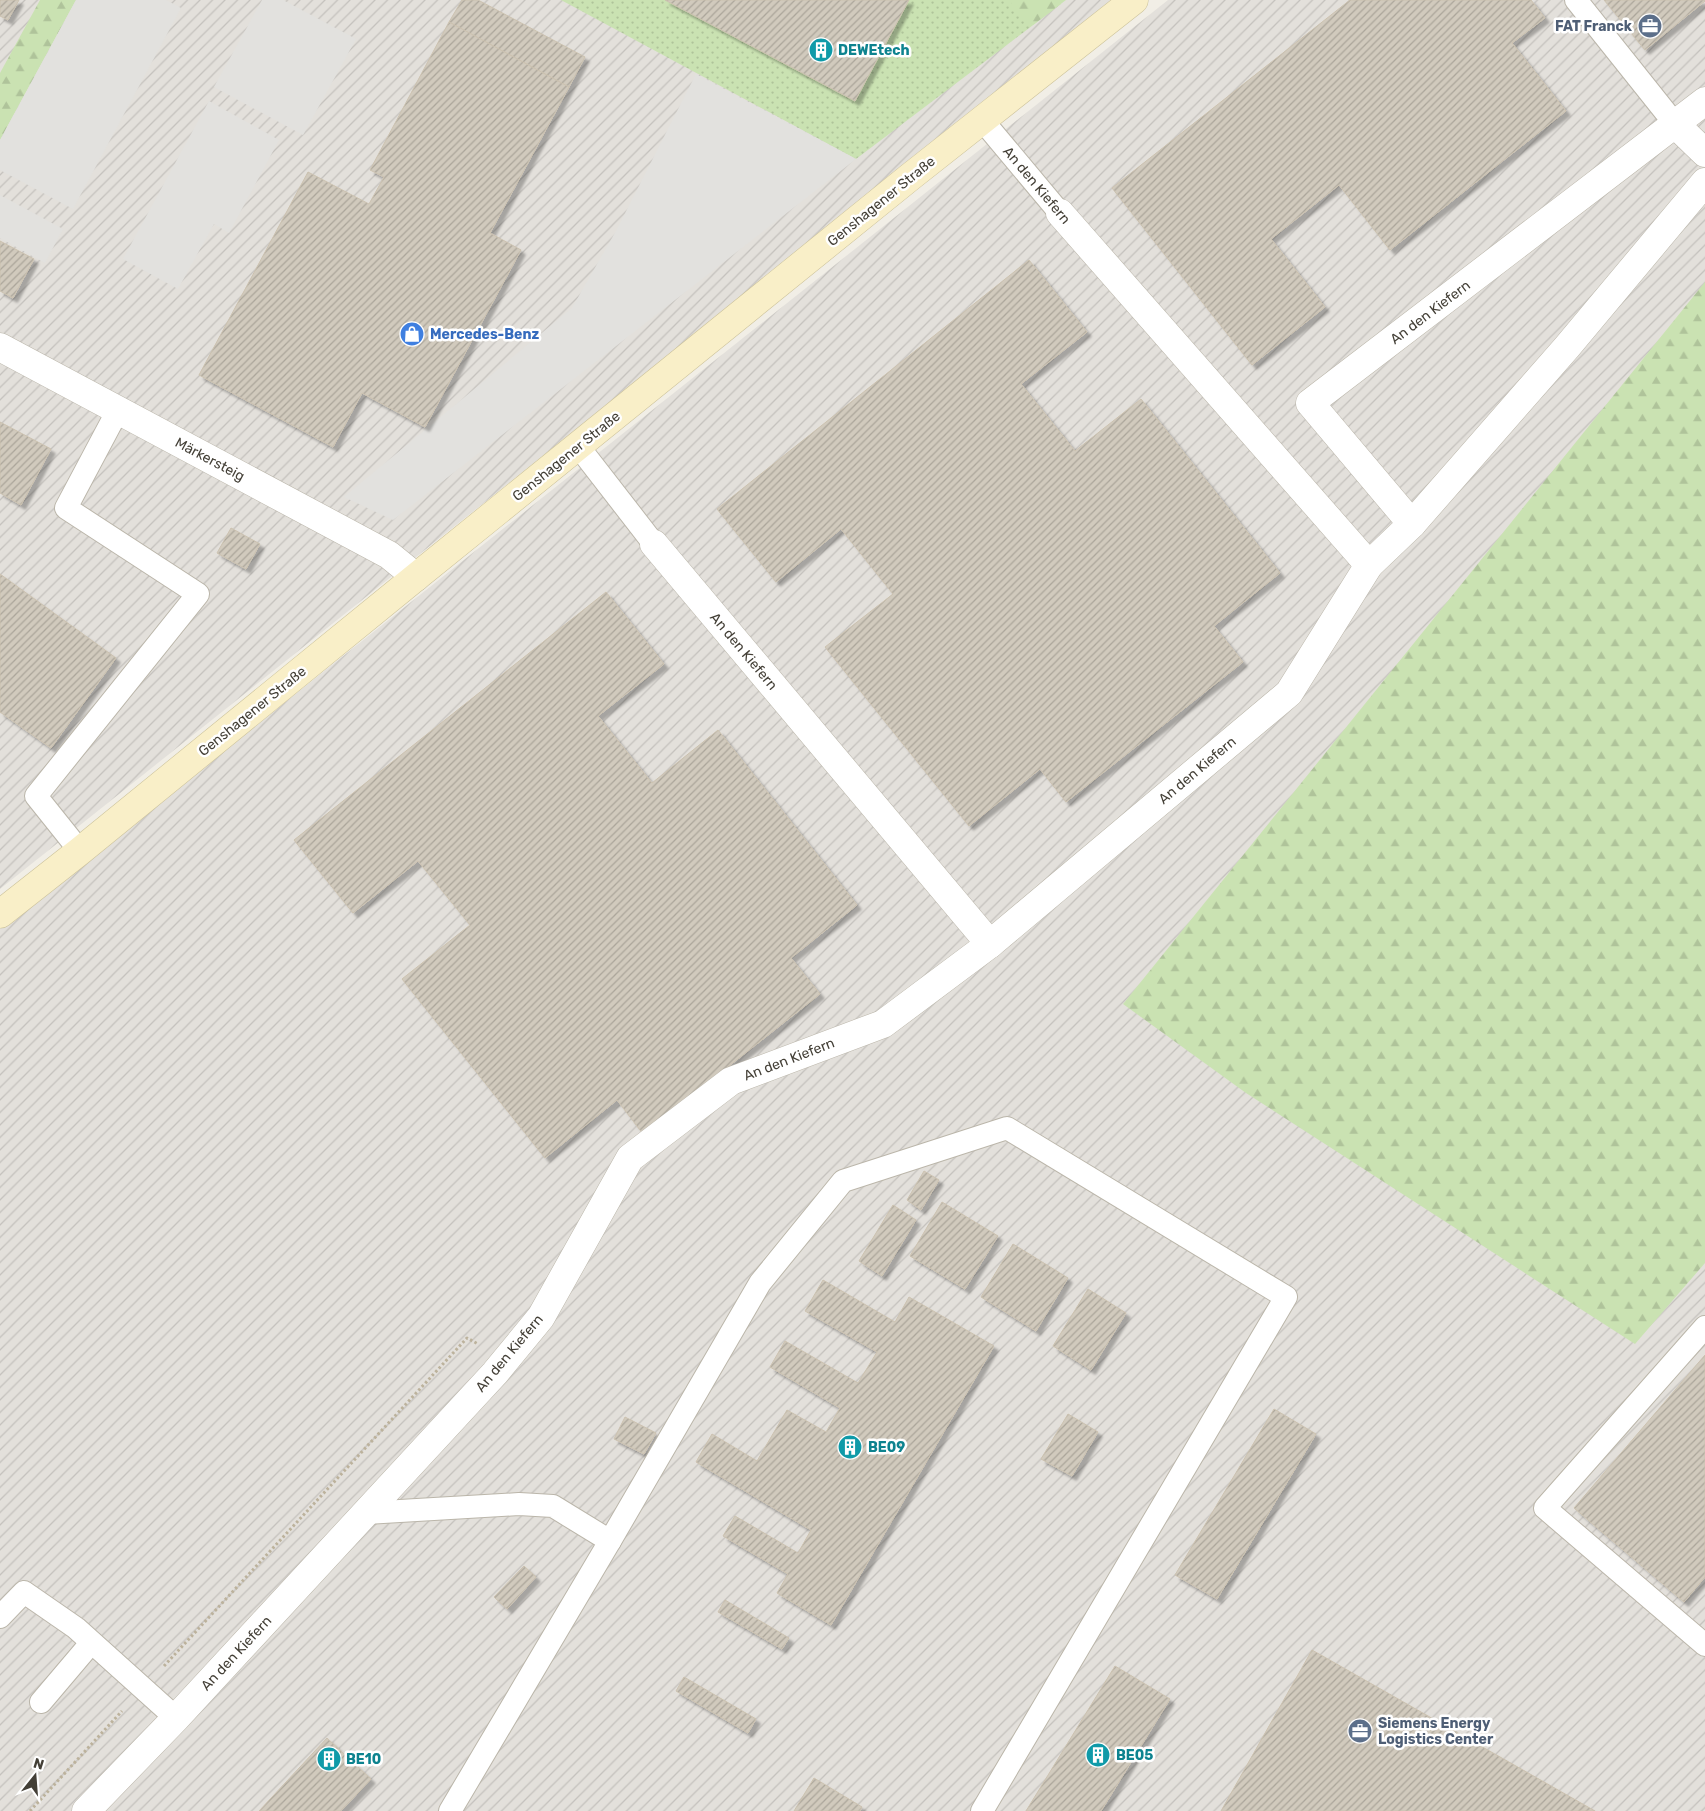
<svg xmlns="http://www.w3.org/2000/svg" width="1705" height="1811" viewBox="0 0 1705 1811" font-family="Rubik,sans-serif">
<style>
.industrial{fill:url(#industrial-furrows)}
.grass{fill:url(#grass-dots)}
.forest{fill:url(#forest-firs)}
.parking{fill:#e2e1de}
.building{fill:url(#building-hatch);stroke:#ccc2b0;filter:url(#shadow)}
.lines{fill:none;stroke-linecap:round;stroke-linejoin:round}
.service-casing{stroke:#bbb6aa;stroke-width:24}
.minor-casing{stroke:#bbb6aa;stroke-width:29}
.secondary-casing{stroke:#ccc29a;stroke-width:29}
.path{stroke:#bcb29c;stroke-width:3;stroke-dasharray:2.5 2.5;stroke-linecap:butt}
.service{stroke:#fff;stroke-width:22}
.minor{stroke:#fff;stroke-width:28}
.secondary{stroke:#f9efc8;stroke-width:28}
.labels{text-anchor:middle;stroke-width:5;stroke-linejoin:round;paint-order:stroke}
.service-label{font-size:14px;font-weight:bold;fill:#4e5e75;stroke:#fff;text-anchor:end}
.culture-label{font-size:14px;font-weight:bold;fill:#0d838f;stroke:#fff;text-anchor:start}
.street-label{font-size:14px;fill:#433f36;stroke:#fff}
.shop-label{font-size:14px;font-weight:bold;fill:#366cbe;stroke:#fff;text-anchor:start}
</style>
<defs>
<pattern id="industrial-furrows" width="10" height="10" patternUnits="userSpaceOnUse" patternTransform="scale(1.25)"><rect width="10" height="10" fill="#e3e0db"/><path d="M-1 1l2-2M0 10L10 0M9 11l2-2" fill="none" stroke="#c4c1bd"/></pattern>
<pattern id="grass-dots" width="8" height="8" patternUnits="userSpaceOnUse" patternTransform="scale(1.25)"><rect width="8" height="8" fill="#cae2b2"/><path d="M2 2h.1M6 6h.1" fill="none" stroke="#afc39a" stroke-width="1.8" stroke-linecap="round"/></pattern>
<pattern id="forest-firs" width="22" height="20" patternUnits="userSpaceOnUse" patternTransform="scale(1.25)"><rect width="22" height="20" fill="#cae2b2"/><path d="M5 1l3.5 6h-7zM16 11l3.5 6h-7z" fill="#afc39a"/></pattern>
<pattern id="building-hatch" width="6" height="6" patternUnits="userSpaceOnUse" patternTransform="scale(1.25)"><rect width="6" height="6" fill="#d1cabd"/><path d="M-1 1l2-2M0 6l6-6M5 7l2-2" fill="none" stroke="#aba59a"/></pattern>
<filter id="shadow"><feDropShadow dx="4.5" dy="4.5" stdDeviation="1" flood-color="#0004"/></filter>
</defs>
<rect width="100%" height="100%" fill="#f1eee6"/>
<g class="industrial">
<polygon points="0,0 1114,0 0,889"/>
<polygon points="1168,0 1705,0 1705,1811 0,1811 0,929"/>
</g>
<polygon class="grass" points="561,0 1060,0 1061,4 856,159"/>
<g class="forest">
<polygon points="40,0 76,0 0,140 0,73"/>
<polygon points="1009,0 1066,0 1033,25 1020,14"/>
<polygon points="1705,282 1705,1263 1635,1344 1246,1093 1123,1004"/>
</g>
<g class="parking">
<polygon points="76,0 166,0 181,8 73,209 0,170 0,140"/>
<polygon points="262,0 283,0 356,39 303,135 214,87"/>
<polygon points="696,74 856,159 393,520 344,497 572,308 616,231"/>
<polygon points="209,101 279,140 229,233 214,224 178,289 123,259"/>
<polygon points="0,195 63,229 45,263 0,238"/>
</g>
<g class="building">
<polygon points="0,0 19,0 8,20 0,16"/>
<polygon points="462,0 478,0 585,57 569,87 449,22"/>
<polygon points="665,0 909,0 855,101"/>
<polygon points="1350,0 1531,0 1545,18 1512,43 1566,111 1390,250 1339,185 1271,239 1325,307 1252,365 1112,188"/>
<polygon points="1604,0 1705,0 1705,1 1645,50"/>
<polygon points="449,22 569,87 490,233 521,250 425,427 362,393 333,447 199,375 308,172 369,204 384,177 370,170"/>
<polygon points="0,241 34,259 13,298 0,291"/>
<polygon points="1029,260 1087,332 1021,384 1075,451 1141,399 1280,573 1214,626 1243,662 1066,802 1040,769 969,826 825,647 893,594 841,529 776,582 717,509"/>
<polygon points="0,422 51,449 21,505 0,493"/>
<polygon points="231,528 260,544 246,569 217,553"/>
<polygon points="0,574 116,658 51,748 0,712"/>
<polygon points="606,592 664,664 598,716 652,783 718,730 857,905 791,958 820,994 643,1134 617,1100 545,1158 402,979 470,925 418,861 353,913 294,840"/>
<polygon points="924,1171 939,1180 921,1210 907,1200"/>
<polygon points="942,1202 998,1236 965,1289 910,1256"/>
<polygon points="893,1205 916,1220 882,1276 859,1261"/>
<polygon points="1013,1244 1068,1278 1036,1331 981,1297"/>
<polygon points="823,1280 895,1322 909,1297 994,1346 831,1625 777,1593 788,1574 723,1536 735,1516 798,1553 811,1530 696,1462 712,1434 757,1461 787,1410 826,1432 840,1408 770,1367 785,1341 858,1383 877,1352 805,1311"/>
<polygon points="1088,1289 1126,1313 1091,1370 1053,1346"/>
<polygon points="1705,1355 1705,1577 1684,1602 1574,1508"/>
<polygon points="1274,1409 1316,1434 1217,1599 1175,1575"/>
<polygon points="1068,1414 1098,1432 1072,1476 1041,1459"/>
<polygon points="625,1417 656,1433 644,1454 614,1439"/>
<polygon points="524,1566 536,1577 507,1609 494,1597"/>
<polygon points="725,1600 789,1638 782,1649 718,1612"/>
<polygon points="1312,1650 1595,1811 1221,1811"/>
<polygon points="1115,1666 1170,1699 1101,1811 1026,1811"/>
<polygon points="684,1677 756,1719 748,1733 676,1691"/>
<polygon points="327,1738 371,1779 341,1811 259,1811"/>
<polygon points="814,1778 862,1807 860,1811 794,1811"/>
</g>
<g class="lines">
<defs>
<g id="service">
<polyline points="1576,0 1675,124"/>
<polyline points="983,121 1060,213"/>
<polyline points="578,446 654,544"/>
<polyline points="80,851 36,796 198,594 66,508 118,410"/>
<polyline points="1705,1327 1545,1508 1705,1645"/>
<polyline points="366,1513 519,1504 553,1506 610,1541 760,1283 843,1181 1007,1128 1286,1297 982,1811"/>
<polyline points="0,1617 24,1592 76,1628 176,1718"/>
<polyline points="41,1702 91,1643"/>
<polyline points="450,1811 610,1541"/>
</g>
<g id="minor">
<polyline points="1675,124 1705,153"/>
<polyline points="1060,213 1369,565"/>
<polyline points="0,347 389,555 416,577"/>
<polyline points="1412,524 1310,403 1705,101"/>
<polyline points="654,544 990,944"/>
<polyline points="86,1811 176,1718 495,1373 541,1317 630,1158 731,1081 883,1024 990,944 1289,693 1369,565 1412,524 1567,347 1705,182"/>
</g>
<polyline id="secondary" points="0,914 80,851 416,577 910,177 1134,0"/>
</defs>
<use href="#service" class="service-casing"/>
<use href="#minor" class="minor-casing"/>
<use href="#secondary" class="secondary-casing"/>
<g class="path">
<polyline points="164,1666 467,1338 478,1344"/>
<polyline points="30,1811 122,1711"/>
</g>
<use href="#service" class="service"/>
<use href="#minor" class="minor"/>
<use href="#secondary" class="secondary"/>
</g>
<defs>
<symbol id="office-disc" viewBox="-11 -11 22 22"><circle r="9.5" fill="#5c6f8a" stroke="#fff"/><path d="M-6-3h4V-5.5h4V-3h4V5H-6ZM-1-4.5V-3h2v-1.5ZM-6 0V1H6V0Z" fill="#fff"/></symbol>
<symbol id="building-disc" viewBox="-11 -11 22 22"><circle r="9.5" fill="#0f9aa8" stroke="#fff"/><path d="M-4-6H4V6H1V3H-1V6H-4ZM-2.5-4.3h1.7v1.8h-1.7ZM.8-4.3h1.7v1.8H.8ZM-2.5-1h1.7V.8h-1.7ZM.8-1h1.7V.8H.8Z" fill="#fff"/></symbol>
<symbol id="shop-disc" viewBox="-11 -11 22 22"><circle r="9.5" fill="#3f7fe0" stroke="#fff"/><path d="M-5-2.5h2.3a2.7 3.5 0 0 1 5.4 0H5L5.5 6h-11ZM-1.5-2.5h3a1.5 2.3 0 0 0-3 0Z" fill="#fff"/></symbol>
</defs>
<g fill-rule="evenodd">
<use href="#office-disc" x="1636" y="12" width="28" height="28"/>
<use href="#building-disc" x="807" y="36" width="28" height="28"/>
<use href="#shop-disc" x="398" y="320" width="28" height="28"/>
<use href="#building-disc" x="836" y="1433" width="28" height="28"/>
<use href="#office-disc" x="1346" y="1717" width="28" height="28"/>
<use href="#building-disc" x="1084" y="1741" width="28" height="28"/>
<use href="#building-disc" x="315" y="1745" width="28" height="28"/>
</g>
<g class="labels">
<g class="service-label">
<text x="1632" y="31">FAT Franck</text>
<text x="1378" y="1728" text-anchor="start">Siemens Energy<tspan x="1378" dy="16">Logistics Center</tspan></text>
</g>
<g class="culture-label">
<text x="838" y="55">DEWEtech</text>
<text x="868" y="1452">BE09</text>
<text x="1116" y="1760">BE05</text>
<text x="346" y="1764">BE10</text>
</g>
<g class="street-label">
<text transform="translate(1037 185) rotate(50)" y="5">An den Kiefern</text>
<text transform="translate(881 201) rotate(-39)" y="5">Genshagener Straße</text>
<text transform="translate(1430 312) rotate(-37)" y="5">An den Kiefern</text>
<text transform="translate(566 456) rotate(-39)" y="5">Genshagener Straße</text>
<text transform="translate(210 459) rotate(28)" y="5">Märkersteig</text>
<text transform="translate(744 651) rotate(50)" y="5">An den Kiefern</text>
<text transform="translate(252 711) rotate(-39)" y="5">Genshagener Straße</text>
<text transform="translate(1197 770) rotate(-40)" y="5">An den Kiefern</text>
<text transform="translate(789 1059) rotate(-21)" y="5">An den Kiefern</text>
<text transform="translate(509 1353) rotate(-50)" y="5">An den Kiefern</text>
<text transform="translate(236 1653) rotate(-47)" y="5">An den Kiefern</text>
</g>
<g class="shop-label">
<text x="430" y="339">Mercedes-Benz</text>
</g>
</g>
<g transform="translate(35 1776) rotate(17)" stroke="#ffffff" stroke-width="4" paint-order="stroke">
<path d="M0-4L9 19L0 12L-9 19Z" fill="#433f36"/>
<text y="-8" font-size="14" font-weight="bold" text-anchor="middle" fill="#433f36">N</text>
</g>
</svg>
